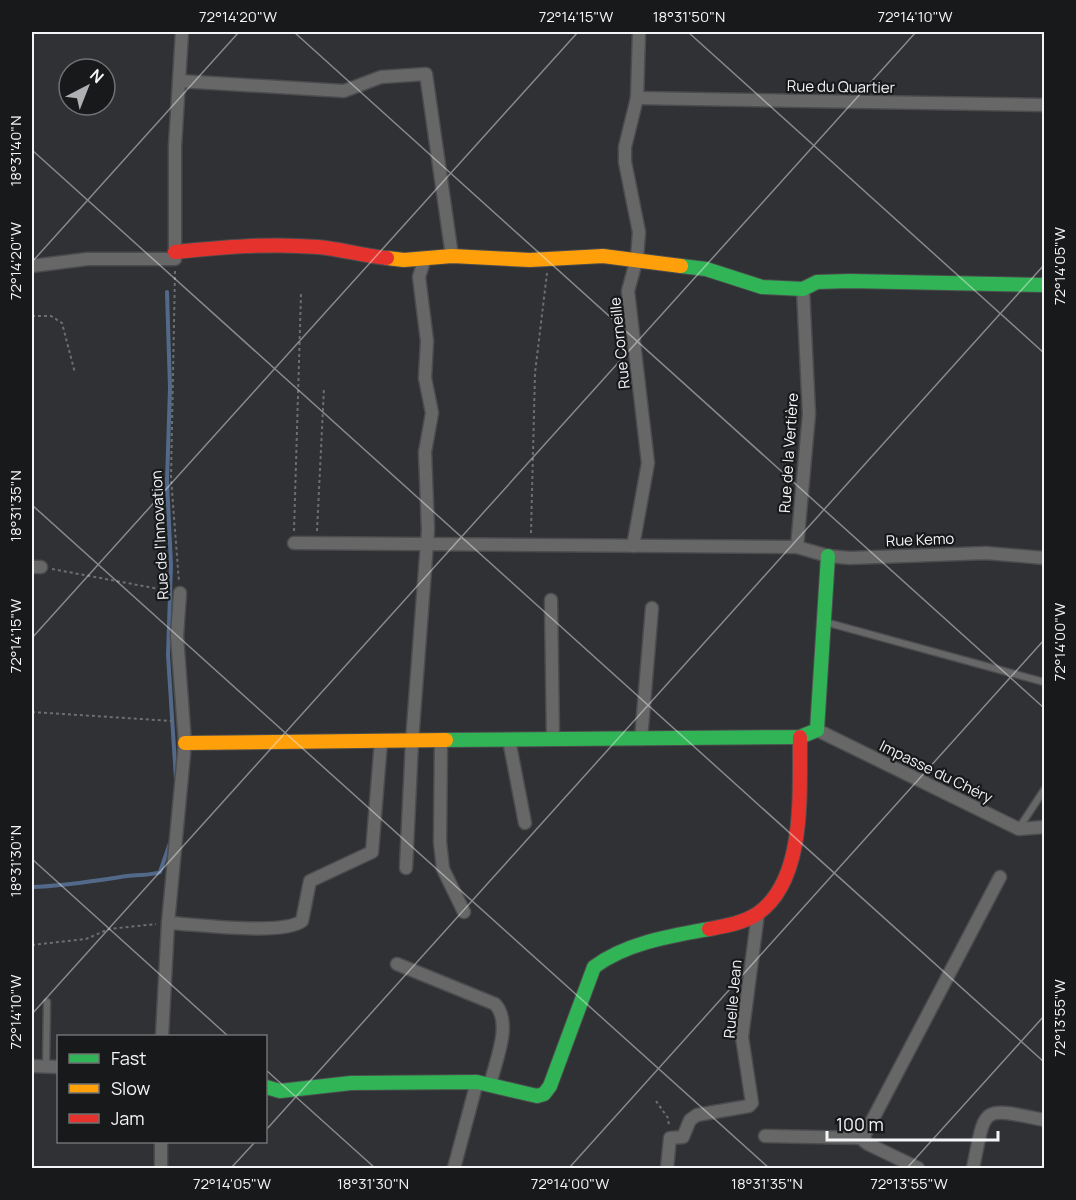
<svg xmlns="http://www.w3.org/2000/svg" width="1076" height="1200" viewBox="0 0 1076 1200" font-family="Manrope,sans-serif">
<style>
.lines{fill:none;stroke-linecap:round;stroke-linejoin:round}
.stream{stroke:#53698a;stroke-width:4}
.lane-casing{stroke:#4b4c4e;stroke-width:9}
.street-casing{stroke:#4b4c4e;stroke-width:15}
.fast-casing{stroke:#4b4c4e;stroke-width:16}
.slow-casing{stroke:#4b4c4e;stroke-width:16}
.jam-casing{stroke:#4b4c4e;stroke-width:16}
.path{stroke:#6e6e70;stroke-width:2;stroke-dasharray:3 3;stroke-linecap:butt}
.lane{stroke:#676767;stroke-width:6}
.street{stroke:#676767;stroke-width:12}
.fast{stroke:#30b455;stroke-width:14}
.slow{stroke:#ff9f0a;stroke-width:14}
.jam{stroke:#e5322d;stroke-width:14}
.ticks{fill:none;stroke:#f3f5f7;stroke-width:1.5;stroke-opacity:0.45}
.labels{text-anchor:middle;stroke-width:4.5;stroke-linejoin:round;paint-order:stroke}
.street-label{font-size:15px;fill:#f3f5f7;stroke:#17191b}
.neatline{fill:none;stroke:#f3f5f7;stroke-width:2}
.ticks-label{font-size:15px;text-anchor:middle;fill:#f3f5f7}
</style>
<rect width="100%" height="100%" fill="#2f3134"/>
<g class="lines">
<g class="stream">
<polyline points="167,292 170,388 167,481 171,565 168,655 176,779"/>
<path d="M32 887C64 886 94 881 127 876 138 874 150 876 160 872L170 843"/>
</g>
<defs>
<g id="lane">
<polyline points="825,622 1044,682"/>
<polyline points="1019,828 1044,790"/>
<polyline points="46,1066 47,1002"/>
</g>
<g id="street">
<polyline points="179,81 344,91 381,77 426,74 452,256"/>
<polyline points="637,98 1044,105"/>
<polyline points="32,266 87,259 175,259 175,146 182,32"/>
<polyline points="294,543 797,547 828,556 850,558 986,553 1044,558"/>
<polyline points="633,546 648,463 628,291 637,258 639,232 625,162 625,147 637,98 639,32"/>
<polyline points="797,547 809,414 803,289"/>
<polyline points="32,567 41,567"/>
<polyline points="551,600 553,739"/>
<polyline points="817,730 1019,829 1044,827"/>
<polyline points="641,739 652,608"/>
<polyline points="441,740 440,842 443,869 464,912"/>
<polyline points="509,740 525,823"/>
<polyline points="406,868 412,741 428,530 425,452 432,413 425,378 427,341 419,277 425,258"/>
<path d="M168 923C196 924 281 936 302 921L310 881 372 852 381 741"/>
<path d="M397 964 495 1004C513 1023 495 1062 490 1085"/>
<polyline points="162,1036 168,923 185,743 177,636 180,593"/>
<polyline points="32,1066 58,1067"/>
<polyline points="765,1136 864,1138"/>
<polyline points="161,1142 161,1168"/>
<polyline points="454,1168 477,1082"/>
<polyline points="667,1168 670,1138 683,1137 690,1120 697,1115 749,1106 752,1103 742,1037 758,913"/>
<polyline points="918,1168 868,1144 864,1141 865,1134 1000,877"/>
<path d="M973 1168C986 1105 980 1107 1044 1120"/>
</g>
<g id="fast">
<polyline points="681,266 706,269 762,287 803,289 817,282 850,281 1044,285"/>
<polyline points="446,740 800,737 817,730 828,556"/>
<path d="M266 1087 280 1091 351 1083 477 1082 537 1096 544 1094 550 1086 594 967C626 943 670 936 709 929"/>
</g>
<g id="slow">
<polyline points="387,258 404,260 452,256 530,260 603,256 681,266"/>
<polyline points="185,743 446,740"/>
</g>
<g id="jam">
<path d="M175 252C223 247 270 243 318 247 341 249 364 256 387 258"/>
<path d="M709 929C725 926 743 923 757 914 807 880 799 790 800 737"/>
</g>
</defs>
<use href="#lane" class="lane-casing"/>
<use href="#street" class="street-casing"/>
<use href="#fast" class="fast-casing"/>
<use href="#slow" class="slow-casing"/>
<use href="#jam" class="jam-casing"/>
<g class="path">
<polyline points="175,271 171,478 179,582"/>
<polyline points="32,316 51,316 62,323 75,373"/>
<polyline points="294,531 301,294"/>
<polyline points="317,531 324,388"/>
<polyline points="531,533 535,373 547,273"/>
<polyline points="52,569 170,591"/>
<polyline points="32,712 172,721"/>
<polyline points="32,945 86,939 109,929 156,924"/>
<polyline points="656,1101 668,1118 669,1126"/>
</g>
<use href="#lane" class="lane"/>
<use href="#street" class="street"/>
<use href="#fast" class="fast"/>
<use href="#slow" class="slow"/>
<use href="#jam" class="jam"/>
</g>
<path class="ticks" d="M294 32 1044 708M688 32 1044 353M32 150 1044 1062M32 262 239 32M32 505 769 1168M32 638 578 32M32 859 228 1036M32 1014 916 32M266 1070 375 1168M266 1130 1044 265M231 1168 255 1142M569 1168 1044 640M907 1168 1044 1016"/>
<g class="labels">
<g class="street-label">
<text transform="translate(841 87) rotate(1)" y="5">Rue du Quartier</text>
<text transform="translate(620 343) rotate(-96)" y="5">Rue Corneille</text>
<text transform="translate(789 453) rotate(-86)" y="5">Rue de la Vertière</text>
<text transform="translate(160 535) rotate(-93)" y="5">Rue de l'Innovation</text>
<text transform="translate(920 540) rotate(-2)" y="5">Rue Kemo</text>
<text transform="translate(936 772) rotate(26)" y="5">Impasse du Chéry</text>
<text transform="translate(733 999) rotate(-85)" y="5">Ruelle Jean</text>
</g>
</g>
<rect width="1076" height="1200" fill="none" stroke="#17191b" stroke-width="66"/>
<rect x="57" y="1035" width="210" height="108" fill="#17191b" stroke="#6f7173" stroke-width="1.5"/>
<rect x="69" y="1054" width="30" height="9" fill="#30b455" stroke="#6f7173" stroke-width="1.5"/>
<text x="111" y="1065" font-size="18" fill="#f3f5f7">Fast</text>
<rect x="69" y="1084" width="30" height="9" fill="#ff9f0a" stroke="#6f7173" stroke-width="1.5"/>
<text x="111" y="1095" font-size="18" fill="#f3f5f7">Slow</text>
<rect x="69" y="1114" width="30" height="9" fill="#e5322d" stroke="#6f7173" stroke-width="1.5"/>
<text x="111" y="1125" font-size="18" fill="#f3f5f7">Jam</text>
<g transform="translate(87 87) rotate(42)"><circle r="28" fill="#17191b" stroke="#6f7173" stroke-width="1.5"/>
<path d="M0-4.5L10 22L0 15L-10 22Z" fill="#aeb0b3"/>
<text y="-9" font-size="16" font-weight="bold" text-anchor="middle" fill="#f3f5f7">N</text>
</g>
<path d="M827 1131v9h171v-9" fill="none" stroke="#f3f5f7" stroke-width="3"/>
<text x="836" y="1131" font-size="18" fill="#f3f5f7" stroke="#17191b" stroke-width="4.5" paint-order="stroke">100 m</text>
<rect x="33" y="33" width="1010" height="1134" class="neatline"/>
<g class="ticks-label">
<text x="238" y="22">72°14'20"W</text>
<text x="576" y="22">72°14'15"W</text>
<text x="689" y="22">18°31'50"N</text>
<text x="915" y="22">72°14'10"W</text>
<text transform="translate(16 151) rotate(-90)" y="5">18°31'40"N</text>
<text transform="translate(16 261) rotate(-90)" y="5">72°14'20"W</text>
<text transform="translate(1060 266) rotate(-90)" y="5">72°14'05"W</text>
<text transform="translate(16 506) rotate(-90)" y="5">18°31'35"N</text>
<text transform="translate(16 636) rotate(-90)" y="5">72°14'15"W</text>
<text transform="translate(1060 642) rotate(-90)" y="5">72°14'00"W</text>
<text transform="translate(16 861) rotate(-90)" y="5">18°31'30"N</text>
<text transform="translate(16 1012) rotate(-90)" y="5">72°14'10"W</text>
<text transform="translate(1060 1018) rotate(-90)" y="5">72°13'55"W</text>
<text x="232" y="1189">72°14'05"W</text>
<text x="373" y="1189">18°31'30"N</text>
<text x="570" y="1189">72°14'00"W</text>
<text x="767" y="1189">18°31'35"N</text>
<text x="909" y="1189">72°13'55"W</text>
</g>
</svg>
